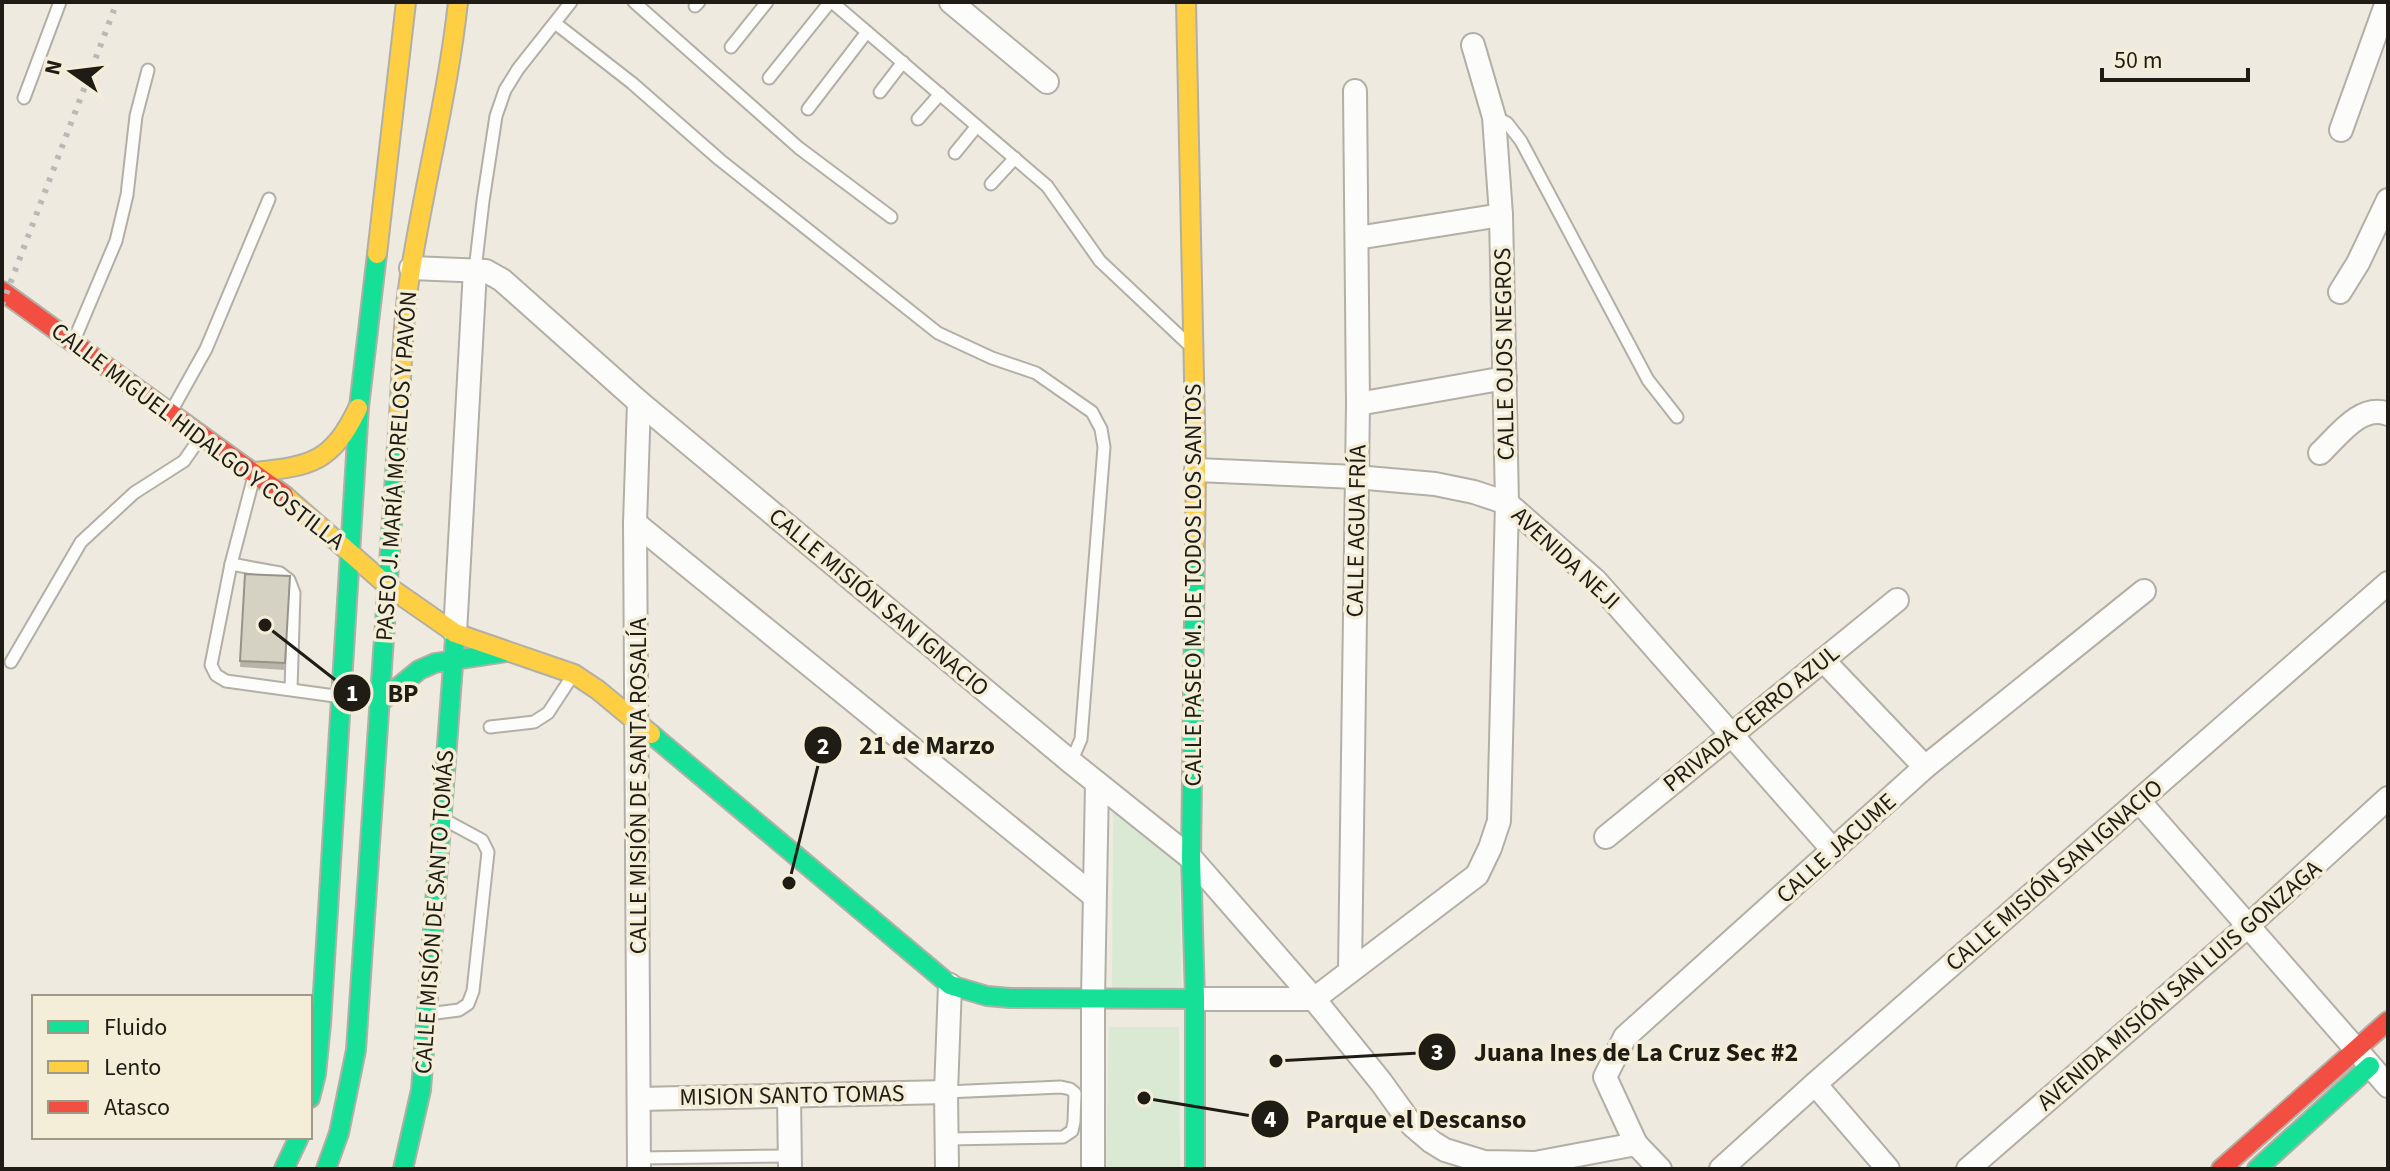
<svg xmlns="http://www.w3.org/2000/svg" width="2390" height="1171" viewBox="0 0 2390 1171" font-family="'Source Sans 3',sans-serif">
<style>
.green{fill:#dae9d3}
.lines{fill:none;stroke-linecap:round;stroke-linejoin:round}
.lane-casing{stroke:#b2afa6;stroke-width:15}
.street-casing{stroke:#b2afa6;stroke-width:26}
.fast-casing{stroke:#b2afa6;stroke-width:22}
.slow-casing{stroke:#b2afa6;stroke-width:22}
.jam-casing{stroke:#b2afa6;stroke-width:22}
.lane{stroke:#fcfcfa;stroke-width:11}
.street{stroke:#fcfcfa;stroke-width:22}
.fast{stroke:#16e098;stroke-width:18}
.slow{stroke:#ffcf43;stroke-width:18}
.jam{stroke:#f24e42;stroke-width:18}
.rail{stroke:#bab9b6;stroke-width:6;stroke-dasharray:4 8;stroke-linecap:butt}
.wall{fill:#b8b5a8}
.building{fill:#d6d2c3;stroke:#969388;stroke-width:2}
.labels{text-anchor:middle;stroke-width:7;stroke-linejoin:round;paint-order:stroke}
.street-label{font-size:24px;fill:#1e1c14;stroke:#f4eed9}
.leader{fill:none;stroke:#1e1c14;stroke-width:3}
.callout-dot{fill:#1e1c14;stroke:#f4eed9;stroke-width:3}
.mark-label{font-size:24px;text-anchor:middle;font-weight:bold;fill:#fff}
.callout-label{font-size:26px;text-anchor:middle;font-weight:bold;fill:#1e1c14;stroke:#f4eed9;stroke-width:7;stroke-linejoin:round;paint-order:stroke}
</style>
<rect width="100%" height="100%" fill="#eeeadf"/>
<g class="green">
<polygon points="1113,812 1179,854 1182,1002 1112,998"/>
<polygon points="1109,1027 1179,1027 1180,1169 1106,1169"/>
</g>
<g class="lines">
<defs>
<g id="lane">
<polyline points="634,2 799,148 891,217"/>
<polyline points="832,2 1047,186 1100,261 1187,343"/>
<polyline points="695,6 699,2"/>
<polyline points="555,23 632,83 720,160 938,333 992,358 1036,373 1092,412 1101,429 1104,447 1081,739 1071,762"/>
<polyline points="731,47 767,2"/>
<polyline points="769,78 830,2"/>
<polyline points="880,92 903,62"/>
<polyline points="24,98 60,2"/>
<polyline points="808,109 867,32"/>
<polyline points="1495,117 1507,123 1521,141 1648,380 1677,417"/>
<polyline points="918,119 940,94"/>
<polyline points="955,153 977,126"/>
<polyline points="991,184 1015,158"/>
<polyline points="475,270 483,201 496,116 505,90 518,69 571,2"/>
<polyline points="75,338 116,241 127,195 136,116 148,70"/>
<polyline points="173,408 206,349 269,199"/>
<polyline points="253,480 231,564 211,665 216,675 226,681 335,696"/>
<polyline points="231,564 280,573 289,580 294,593 291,689"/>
<polyline points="11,662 81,542 134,493 184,461 202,435"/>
<polyline points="490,727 534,722 548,713 571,678"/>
<polyline points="428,1014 459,1010 468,1004 473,991 488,852 482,840 445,820"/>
<polyline points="946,1092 1061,1087 1070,1089 1075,1093 1074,1122 1072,1131 1063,1137 947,1139"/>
<polyline points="639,1158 790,1156"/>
</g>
<g id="street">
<polyline points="951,2 1047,82"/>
<polyline points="2341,130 2387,2"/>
<polyline points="1357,238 1501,215"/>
<polyline points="411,268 486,271 502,280 639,402 1071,762 1191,858 1314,999 1381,1082 1412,1125 1432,1142 1445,1150 1484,1162 1535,1163 1636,1144 1660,1169"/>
<polyline points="2340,292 2358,263 2388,200"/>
<polyline points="1358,404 1505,378"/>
<path d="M2320 453C2338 436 2361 403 2388 414"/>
<polyline points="1196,470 1356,477 1435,484 1474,492 1507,503 1596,581 1833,850"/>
<polyline points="635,523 1094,896"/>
<polyline points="455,633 475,270"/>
<polyline points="1823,660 1925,767"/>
<polyline points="2139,801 2388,1086"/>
<polyline points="1606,837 1897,600"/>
<polyline points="1350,970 1358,404 1355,91"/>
<polyline points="1195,999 1314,999 1477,875 1490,848 1499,821 1507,503 1501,215 1494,117 1473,45"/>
<polyline points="1815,1084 1888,1169"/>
<polyline points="789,1095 790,1169"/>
<polyline points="639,1099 946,1092"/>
<polyline points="1636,1144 1605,1077 1625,1037 1925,767 2144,591"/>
<polyline points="639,1169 635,523 639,402"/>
<polyline points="947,1169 946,1092 950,985"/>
<polyline points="1093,1169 1093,998 1097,783"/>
<polyline points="1721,1169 1815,1084 2388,583"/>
<polyline points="1968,1169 2248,926 2388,798"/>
</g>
<g id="fast">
<polyline points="379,703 419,670 435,663 507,652"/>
<polyline points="651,734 950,985 987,996 1010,998 1195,999"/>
<polyline points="310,1098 316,1074 321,1024 359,407 377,254"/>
<polyline points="284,1169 299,1137"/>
<polyline points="326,1169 339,1133 356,1050 399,417"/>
<polyline points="403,1169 421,1090 455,639"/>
<polyline points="1195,1169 1195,999 1191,858 1195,542"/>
<polyline points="2257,1169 2370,1066"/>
</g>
<g id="slow">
<polyline points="1186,2 1196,470 1195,542"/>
<polyline points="377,254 406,2"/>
<path d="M399 417C402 372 402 326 409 282 423 188 448 96 458 2"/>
<path d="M255 472C312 466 332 462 358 408"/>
<polyline points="284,495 389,587 455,633 574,674 598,690 651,734"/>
</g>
<g id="jam">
<polyline points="2,291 284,495"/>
<polyline points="2221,1169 2388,1021"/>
</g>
</defs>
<use href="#lane" class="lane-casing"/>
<use href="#street" class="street-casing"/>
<use href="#fast" class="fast-casing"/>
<use href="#slow" class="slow-casing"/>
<use href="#jam" class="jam-casing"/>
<use href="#lane" class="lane"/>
<use href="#street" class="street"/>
<use href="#fast" class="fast"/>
<use href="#slow" class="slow"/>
<use href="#jam" class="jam"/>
<polyline class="rail" points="2,305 117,2"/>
</g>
<polygon class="wall" points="245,574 290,576 285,670 240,667"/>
<polygon class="building" points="245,574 290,576 285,663 240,661"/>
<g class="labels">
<g class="street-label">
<text transform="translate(1504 354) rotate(-91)" y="8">CALLE OJOS NEGROS</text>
<text transform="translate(198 436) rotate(37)" y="8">CALLE MIGUEL HIDALGO Y COSTILLA</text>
<text transform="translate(396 466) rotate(-86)" y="8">PASEO J. MARÍA MORELOS Y PAVÓN</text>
<text transform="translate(1356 531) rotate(-89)" y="8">CALLE AGUA FRÍA</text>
<text transform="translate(1566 558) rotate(43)" y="8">AVENIDA NEJI</text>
<text transform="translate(1193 585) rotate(-90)" y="8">CALLE PASEO M. DE TODOS LOS SANTOS</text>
<text transform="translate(879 602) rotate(40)" y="8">CALLE MISIÓN SAN IGNACIO</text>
<text transform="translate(1751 718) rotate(-39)" y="8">PRIVADA CERRO AZUL</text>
<text transform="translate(638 786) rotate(-90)" y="8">CALLE MISIÓN DE SANTA ROSALÍA</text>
<text transform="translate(1836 848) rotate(-42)" y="8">CALLE JACUME</text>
<text transform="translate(2054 875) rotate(-41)" y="8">CALLE MISIÓN SAN IGNACIO</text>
<text transform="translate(434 912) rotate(-86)" y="8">CALLE MISIÓN DE SANTO TOMÁS</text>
<text transform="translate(2179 985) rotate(-41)" y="8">AVENIDA MISIÓN SAN LUIS GONZAGA</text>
<text transform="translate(792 1095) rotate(-1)" y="8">MISION SANTO TOMAS</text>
</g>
</g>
<path class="leader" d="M265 625L352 693M789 883L823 745M1276 1061L1437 1052M1144 1098L1270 1119"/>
<g class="callout-dot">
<circle cx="265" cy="625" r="8"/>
<circle cx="789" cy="883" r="8"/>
<circle cx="1276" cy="1061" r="8"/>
<circle cx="1144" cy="1098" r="8"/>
<circle cx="352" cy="693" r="20"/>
<circle cx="823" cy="745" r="20"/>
<circle cx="1437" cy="1052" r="20"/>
<circle cx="1270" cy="1119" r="20"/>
</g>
<g class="mark-label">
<text x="352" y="701">1</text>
<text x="823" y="754">2</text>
<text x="1437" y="1060">3</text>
<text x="1270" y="1127">4</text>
</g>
<g class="callout-label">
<text x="403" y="702">BP</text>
<text x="927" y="754">21 de Marzo</text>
<text x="1636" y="1061">Juana Ines de La Cruz Sec #2</text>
<text x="1416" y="1128">Parque el Descanso</text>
</g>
<rect width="2390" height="1171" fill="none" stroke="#1e1c14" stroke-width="8"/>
<rect x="32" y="995" width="280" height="144" fill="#f4eed9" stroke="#9e9a8a" stroke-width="2"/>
<rect x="48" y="1021" width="40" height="12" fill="#16e098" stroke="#9e9a8a" stroke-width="2"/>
<text x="104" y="1035" font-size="24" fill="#1e1c14">Fluido</text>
<rect x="48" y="1061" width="40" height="12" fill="#ffcf43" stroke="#9e9a8a" stroke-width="2"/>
<text x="104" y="1075" font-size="24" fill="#1e1c14">Lento</text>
<rect x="48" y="1101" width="40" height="12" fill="#f24e42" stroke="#9e9a8a" stroke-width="2"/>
<text x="104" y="1115" font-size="24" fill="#1e1c14">Atasco</text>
<g transform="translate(72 72) rotate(284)" stroke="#f4eed9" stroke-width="6" paint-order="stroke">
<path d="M0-6L14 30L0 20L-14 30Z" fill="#1e1c14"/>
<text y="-12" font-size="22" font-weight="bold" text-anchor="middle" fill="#1e1c14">N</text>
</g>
<path d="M2102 68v12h146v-12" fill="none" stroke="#1e1c14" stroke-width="4"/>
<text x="2114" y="68" font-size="24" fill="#1e1c14" stroke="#f4eed9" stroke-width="6" paint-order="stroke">50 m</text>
</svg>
